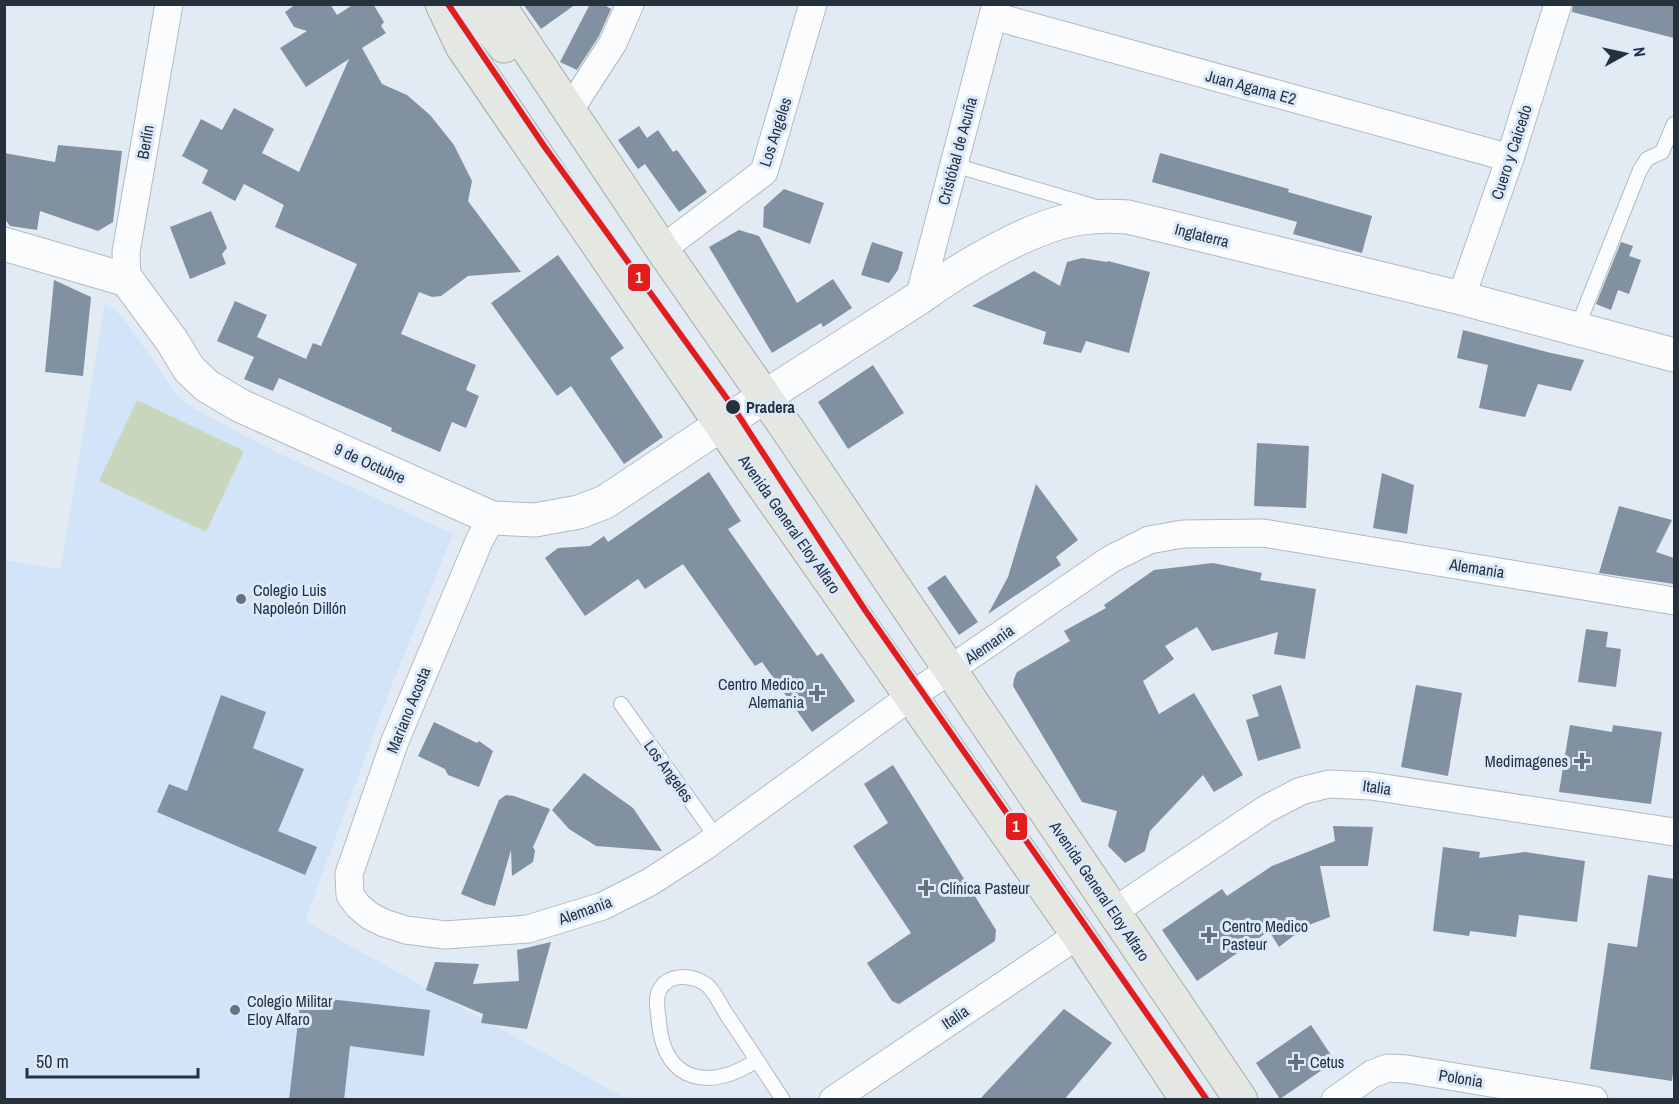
<svg xmlns="http://www.w3.org/2000/svg" width="1679" height="1104" viewBox="0 0 1679 1104" font-family="'Archivo Narrow',sans-serif">
<style>
.built{fill:#d3e4f8}
.park{fill:#c9d6bd}
.building{fill:#8291a1}
.lines{fill:none;stroke-linecap:round;stroke-linejoin:round}
.service-casing{stroke:#b2bac3;stroke-width:16}
.minor-casing{stroke:#b2bac3;stroke-width:29}
.tertiary-casing{stroke:#b2bac3;stroke-width:35}
.primary-casing{stroke:#a4aca4;stroke-width:35}
.service{stroke:#fbfcfd;stroke-width:14}
.minor{stroke:#fbfcfd;stroke-width:27}
.tertiary{stroke:#fbfcfd;stroke-width:33}
.primary{stroke:#e5e8e2;stroke-width:33}
.metro-1-casing{stroke:#dae9fb;stroke-width:10}
.metro-1{stroke:#e31d1b;stroke-width:6}
.stop-dot{fill:#27313c;stroke:#dae9fb;stroke-width:2}
.poi-dot{fill:#68727c;stroke:#dae9fb;stroke-width:2}
.labels{text-anchor:middle;stroke-width:6;stroke-linejoin:round;paint-order:stroke}
.street-label{font-size:16px;fill:#27313c;stroke:#dae9fb}
.stop-label{font-size:16px;font-weight:bold;fill:#27313c;stroke:#dae9fb;text-anchor:start}
.poi-label{font-size:16px;fill:#27313c;stroke:#dae9fb;text-anchor:start}
.line-badge{stroke:#dae9fb;stroke-width:2}
.badge-label{font-size:16px;text-anchor:middle;font-weight:bold;fill:#fff}
</style>
<rect width="100%" height="100%" fill="#e2eaf3"/>
<polygon class="built" points="105,304 122,316 176,394 186,404 274,451 453,534 389,692 305,921 627,1099 5,1099 4,560 61,569"/>
<polygon class="park" points="137,400 244,451 206,532 99,481"/>
<g class="building">
<polygon points="296,4 330,4 337,15 354,4 373,4 384,22 381,26 386,33 362,48 382,84 407,95 430,115 454,145 472,181 468,201 521,272 468,276 441,296 432,297 419,292 401,334 476,365 466,390 479,396 466,428 452,422 440,452 391,431 392,428 279,378 273,391 244,379 254,357 217,341 235,301 267,315 257,337 306,359 313,343 321,346 357,264 275,227 284,205 244,184 235,201 202,183 208,170 182,156 201,119 222,130 234,108 274,129 262,153 299,172 349,59 306,87 280,48 307,31 294,27 285,12"/>
<polygon points="523,4 576,4 541,29"/>
<polygon points="590,4 603,4 611,9 599,36 577,70 560,62"/>
<polygon points="1573,4 1674,4 1674,38 1572,12"/>
<polygon points="639,126 647,138 658,130 673,152 677,150 707,192 679,212 645,164 638,169 618,140"/>
<polygon points="58,145 122,151 113,222 98,231 40,211 37,230 10,226 4,218 4,153 55,162"/>
<polygon points="1160,153 1289,189 1288,192 1372,216 1362,253 1293,234 1297,222 1152,182"/>
<polygon points="784,189 824,203 810,244 763,227 764,207"/>
<polygon points="211,211 227,248 222,254 226,264 190,279 170,227"/>
<polygon points="739,230 759,236 797,303 833,279 852,308 823,327 821,323 772,353 709,247"/>
<polygon points="872,242 903,252 898,270 889,283 861,275"/>
<polygon points="1621,242 1633,246 1629,256 1641,260 1629,294 1618,290 1611,310 1596,304"/>
<polygon points="558,255 624,348 610,358 663,437 624,464 571,386 557,396 491,303"/>
<polygon points="1082,258 1107,262 1108,261 1150,272 1129,353 1086,341 1081,353 1043,344 1046,332 972,306 1034,271 1060,286 1067,262"/>
<polygon points="54,280 91,297 83,376 45,372"/>
<polygon points="1463,330 1551,353 1584,360 1571,391 1538,384 1525,417 1479,408 1488,365 1457,358"/>
<polygon points="873,365 904,413 848,449 818,402"/>
<polygon points="1257,443 1309,446 1306,508 1254,506"/>
<polygon points="709,472 741,521 728,529 817,656 822,653 855,701 812,732 762,662 755,666 683,564 645,589 638,579 585,616 545,558 558,548 590,546 604,536 608,542"/>
<polygon points="1382,473 1414,485 1407,534 1373,528"/>
<polygon points="1036,484 1078,540 1056,557 1061,565 988,614 1008,577"/>
<polygon points="1619,506 1672,520 1656,552 1674,558 1674,584 1599,573"/>
<polygon points="1213,563 1262,573 1260,580 1316,589 1305,659 1274,654 1278,632 1212,651 1197,627 1165,646 1174,659 1143,681 1159,714 1194,693 1243,775 1214,792 1203,775 1150,831 1145,851 1125,863 1108,846 1117,811 1082,802 1013,686 1014,679 1017,672 1070,641 1064,631 1106,608 1104,605 1154,570"/>
<polygon points="945,575 978,622 959,635 927,588"/>
<polygon points="1586,629 1608,632 1606,647 1621,649 1616,687 1578,682"/>
<polygon points="1281,685 1301,748 1258,761 1246,720 1259,716 1252,695"/>
<polygon points="1416,685 1462,693 1448,776 1401,767"/>
<polygon points="221,695 266,712 253,748 304,769 278,831 317,847 305,875 157,812 169,784 187,791"/>
<polygon points="434,722 477,743 479,741 493,751 479,787 448,775 445,769 418,756"/>
<polygon points="1570,725 1612,732 1613,725 1662,732 1651,804 1559,792"/>
<polygon points="893,765 996,930 995,941 899,1004 892,1001 867,963 911,933 853,846 888,823 864,784"/>
<polygon points="584,773 633,808 662,851 596,846 569,829 552,810"/>
<polygon points="506,795 514,796 550,809 533,847 535,851 533,862 512,876 511,850 495,906 486,904 461,894 499,800"/>
<polygon points="1333,826 1373,827 1368,866 1320,866 1330,917 1306,926 1279,947 1269,931 1197,981 1162,930 1222,889 1227,896 1272,866 1335,841"/>
<polygon points="1443,847 1480,852 1479,858 1525,852 1585,861 1577,922 1519,915 1516,937 1470,931 1469,936 1433,931"/>
<polygon points="1648,875 1674,879 1674,1064 1672,1081 1590,1069 1608,943 1637,947"/>
<polygon points="551,942 527,1029 481,1023 483,1014 426,990 435,962 479,964 473,984 519,981 517,950"/>
<polygon points="301,996 430,1010 424,1056 350,1046 344,1100 289,1100"/>
<polygon points="1064,1009 1112,1043 1064,1100 979,1100"/>
<polygon points="1311,1025 1335,1061 1280,1099 1256,1063"/>
</g>
<g class="lines">
<defs>
<g id="service">
<polyline points="954,165 1096,207"/>
<polyline points="1579,329 1583,313 1640,170 1647,159 1662,152 1674,124"/>
<polyline points="621,704 717,838"/>
<path d="M757 1060C712 1091 664 1084 659 1022 658 1013 655 999 659 991 668 972 693 975 707 985 715 992 721 1006 727 1015 746 1043 764 1071 783 1100"/>
</g>
<g id="minor">
<polyline points="993,16 1510,158"/>
<polyline points="569,111 613,43 630,4"/>
<polyline points="662,249 764,172 813,4"/>
<polyline points="127,280 126,252 169,4"/>
<polyline points="919,298 996,4"/>
<polyline points="1461,298 1510,158 1558,4"/>
<polyline points="492,518 480,539 395,741 349,874 350,895 358,906 370,916 384,923 406,930 445,935 528,929 603,906 650,882 704,847 910,697 1111,559 1149,540 1183,534 1263,533 1674,601"/>
<polyline points="1113,912 1266,809 1301,791 1329,784 1371,786 1674,832"/>
<polyline points="833,1100 1078,935"/>
<polyline points="1335,1100 1372,1074 1388,1068 1407,1069 1594,1100"/>
</g>
<path id="tertiary" d="M4 244 127 280 172 341 189 369 207 386 241 406 492 518 535 520 579 512 605 502 722 424 919 298C959 269 1033 224 1082 218 1097 216 1113 216 1128 217L1461 298 1674 355"/>
<g id="primary">
<polyline points="442,4 462,46 746,461 1078,935 1187,1100"/>
<polyline points="471,4 504,46"/>
<polyline points="498,4 662,249 788,430 1241,1100"/>
</g>
</defs>
<use href="#service" class="service-casing"/>
<use href="#minor" class="minor-casing"/>
<use href="#tertiary" class="tertiary-casing"/>
<use href="#primary" class="primary-casing"/>
<use href="#service" class="service"/>
<use href="#minor" class="minor"/>
<use href="#tertiary" class="tertiary"/>
<use href="#primary" class="primary"/>
<defs>
<polyline id="metro-1" points="448,4 544,146 733,407 865,610 1207,1100"/>
</defs>
<use href="#metro-1" class="metro-1-casing"/>
<use href="#metro-1" class="metro-1"/>
</g>
<circle class="stop-dot" cx="733" cy="407" r="8"/>
<g class="poi-dot">
<circle cx="241" cy="599" r="6"/>
<path d="M814 684h6v6h6v6h-6v6h-6v-6h-6v-6h6z"/>
<path d="M1579 752h6v6h6v6h-6v6h-6v-6h-6v-6h6z"/>
<path d="M923 879h6v6h6v6h-6v6h-6v-6h-6v-6h6z"/>
<path d="M1206 926h6v6h6v6h-6v6h-6v-6h-6v-6h6z"/>
<circle cx="235" cy="1010" r="6"/>
<path d="M1293 1053h6v6h6v6h-6v6h-6v-6h-6v-6h6z"/>
</g>
<g class="labels">
<g class="street-label">
<text transform="translate(1251 87) rotate(15)" y="6">Juan Agama E2</text>
<text transform="translate(775 132) rotate(-72)" y="6">Los Angeles</text>
<text transform="translate(145 142) rotate(-80)" y="6">Berlín</text>
<text transform="translate(957 151) rotate(-75)" y="6">Cristóbal de Acuña</text>
<text transform="translate(1511 152) rotate(-72)" y="6">Cuero y Caicedo</text>
<text transform="translate(1202 235) rotate(14)" y="6">Inglaterra</text>
<text transform="translate(370 463) rotate(24)" y="6">9 de Octubre</text>
<text transform="translate(790 524) rotate(55)" y="6">Avenida General Eloy Alfaro</text>
<text transform="translate(1477 568) rotate(9)" y="6">Alemania</text>
<text transform="translate(989 644) rotate(-35)" y="6">Alemania</text>
<text transform="translate(408 710) rotate(-68)" y="6">Mariano Acosta</text>
<text transform="translate(669 771) rotate(54)" y="6">Los Angeles</text>
<text transform="translate(1377 787) rotate(8)" y="6">Italia</text>
<text transform="translate(1100 891) rotate(56)" y="6">Avenida General Eloy Alfaro</text>
<text transform="translate(585 910) rotate(-20)" y="6">Alemania</text>
<text transform="translate(955 1017) rotate(-34)" y="6">Italia</text>
<text transform="translate(1461 1078) rotate(9)" y="6">Polonia</text>
</g>
<g class="stop-label">
<text x="746" y="413">Pradera</text>
</g>
<g class="poi-label">
<text x="253" y="596">Colegio Luis<tspan x="253" dy="18">Napoleón Dillón</tspan></text>
<text x="804" y="690" text-anchor="end">Centro Medico<tspan x="804" dy="18">Alemania</tspan></text>
<text x="1568" y="767" text-anchor="end">Medimagenes</text>
<text x="940" y="894">Clínica Pasteur</text>
<text x="1222" y="932">Centro Medico<tspan x="1222" dy="18">Pasteur</tspan></text>
<text x="247" y="1007">Colegio Militar<tspan x="247" dy="18">Eloy Alfaro</tspan></text>
<text x="1310" y="1068">Cetus</text>
</g>
</g>
<g class="line-badge">
<rect x="627" y="263" width="24" height="29" rx="6" fill="#e31d1b"/>
<rect x="1005" y="812" width="23" height="29" rx="6" fill="#e31d1b"/>
</g>
<g class="badge-label">
<text x="639" y="283">1</text>
<text x="1016" y="832">1</text>
</g>
<rect width="1679" height="1104" fill="none" stroke="#27313c" stroke-width="12"/>
<g transform="translate(1625 54) rotate(82)" stroke="#dae9fb" stroke-width="4.5" paint-order="stroke">
<path d="M0-4.5L10 22L0 15L-10 22Z" fill="#27313c"/>
<text y="-9" font-size="16" font-weight="bold" text-anchor="middle" fill="#27313c">N</text>
</g>
<path d="M27 1068v9h171v-9" fill="none" stroke="#27313c" stroke-width="3"/>
<text x="36" y="1068" font-size="18" fill="#27313c" stroke="#dae9fb" stroke-width="4.5" paint-order="stroke">50 m</text>
</svg>
